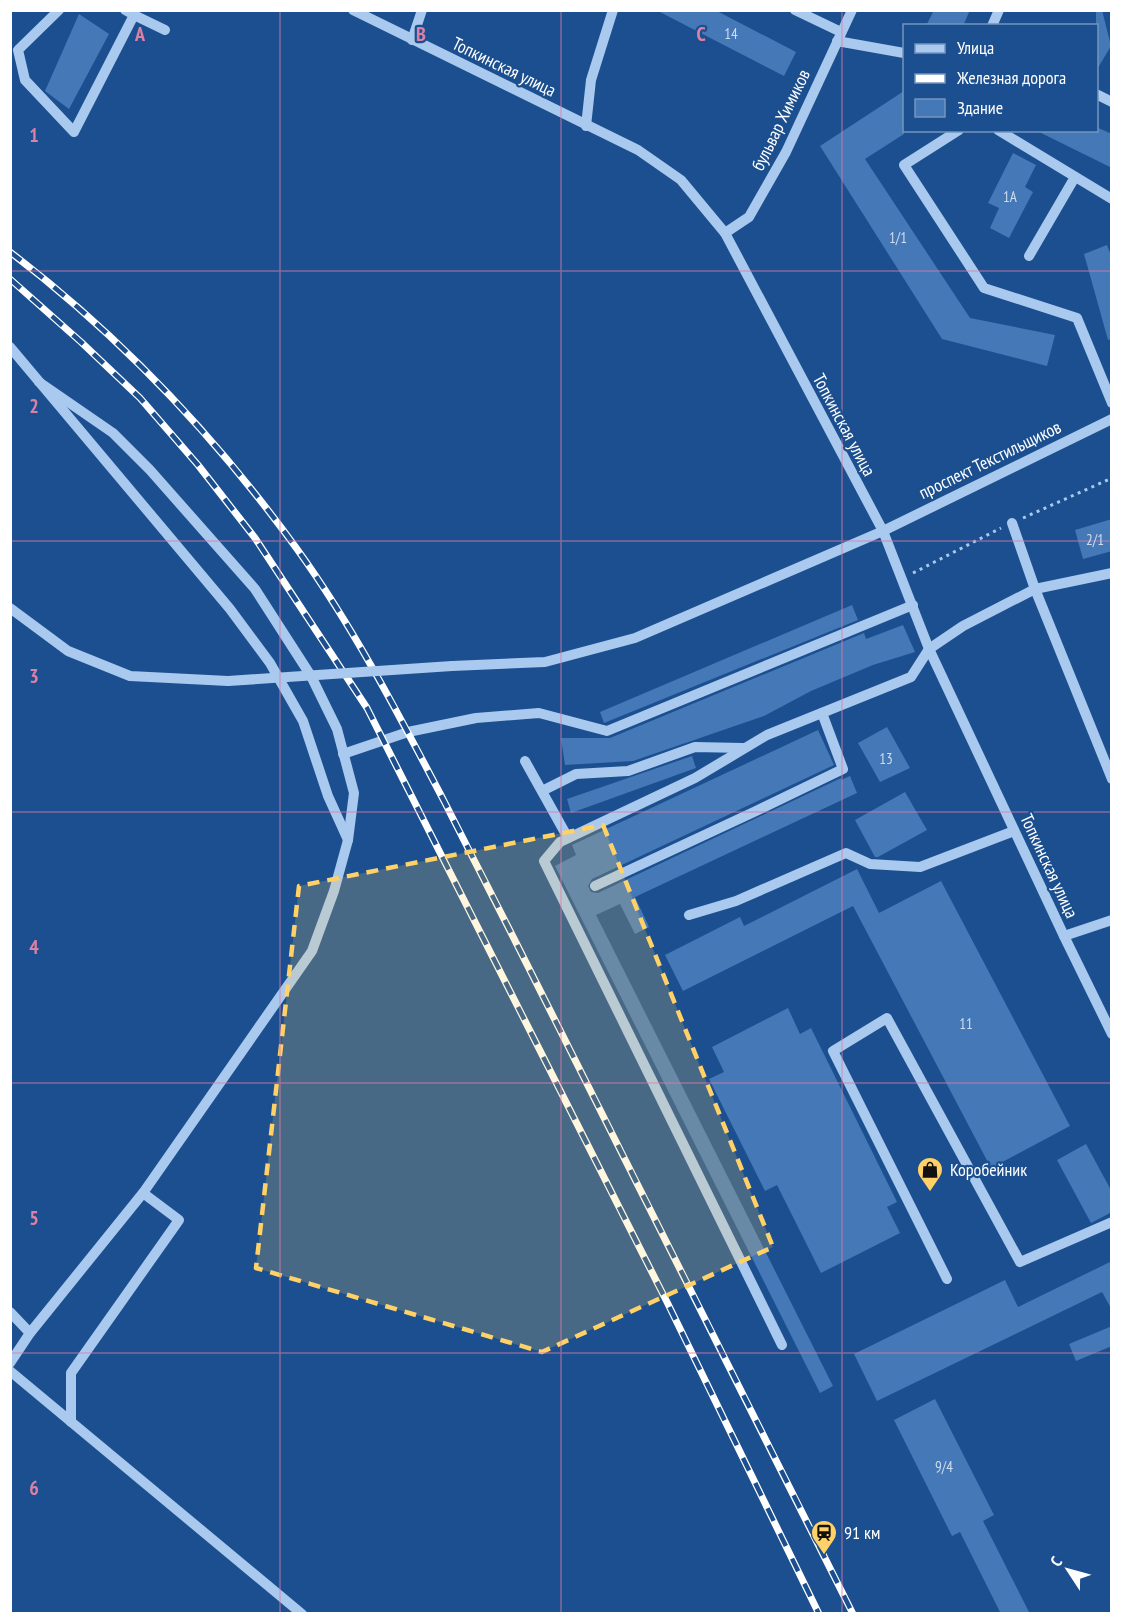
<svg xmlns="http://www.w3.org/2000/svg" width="1122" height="1624" viewBox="0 0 1122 1624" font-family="'PT Sans Narrow',sans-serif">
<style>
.building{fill:#4478b7}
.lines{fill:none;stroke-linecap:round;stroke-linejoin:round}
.path{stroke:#a9c9ee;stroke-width:3;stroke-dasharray:3 4.5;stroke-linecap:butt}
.minor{stroke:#a9c9ee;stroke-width:10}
.rail-casing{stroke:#fff;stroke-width:7}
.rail{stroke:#1b4f8f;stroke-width:4.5;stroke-dasharray:14;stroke-linecap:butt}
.minor-bridge{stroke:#a9c9ee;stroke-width:10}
.marked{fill:#ffd166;fill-opacity:0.2;stroke:#ffd166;stroke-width:4.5;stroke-dasharray:12 8;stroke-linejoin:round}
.grid{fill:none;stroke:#dd80a5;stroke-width:1.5;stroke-opacity:0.55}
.labels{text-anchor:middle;stroke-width:4.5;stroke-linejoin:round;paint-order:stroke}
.number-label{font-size:15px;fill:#d0dded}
.street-label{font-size:18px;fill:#fff;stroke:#1b4f8f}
.poi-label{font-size:18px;fill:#fff;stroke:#1b4f8f;text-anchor:start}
.grid-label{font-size:20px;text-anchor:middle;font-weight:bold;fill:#dd80a5;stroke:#1b4f8f;stroke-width:4.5;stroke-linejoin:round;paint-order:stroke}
</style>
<rect width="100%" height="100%" fill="#1b4f8f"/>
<g class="building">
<polygon points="656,10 715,10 796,52 784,76"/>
<polygon points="934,10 970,10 963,26 926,26"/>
<polygon points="1096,10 1102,10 1111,46 1096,71"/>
<polygon points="79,14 109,34 69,109 45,91"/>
<polygon points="904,91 904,134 865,159 970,318 1055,335 1047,366 942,339 820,146"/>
<polygon points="1096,127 1112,134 1112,168 1035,130 1096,130"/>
<polygon points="1013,153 1036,165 1025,187 1033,192 1009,238 990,228 999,208 988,203"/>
<polygon points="1107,245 1112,258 1112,339 1108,340 1084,254"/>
<polygon points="1112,519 1112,551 1083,559 1075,530"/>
<polygon points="852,605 858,620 604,723 600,712"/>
<polygon points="903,625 915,652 873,665 811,691 764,716 633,761 565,765 561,738 610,738 864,633 866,639"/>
<polygon points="887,727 910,768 880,782 858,743"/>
<polygon points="818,730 834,765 592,879 588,886 591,892 598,893 841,778 841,780 850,776 857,793 635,897 649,927 635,934 620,904 596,915 833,1386 820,1393 555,866 576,855 572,845"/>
<polygon points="692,756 696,768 571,813 567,799"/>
<polygon points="905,792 927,830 878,857 875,857 855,820"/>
<polygon points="857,869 879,913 941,881 1070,1126 991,1168 853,906 683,991 665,955 740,917 744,926"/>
<polygon points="788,1008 800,1034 811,1028 897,1202 887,1207 900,1233 821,1273 777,1185 765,1191 709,1079 724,1072 712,1047"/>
<polygon points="1086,1144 1112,1192 1112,1212 1091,1223 1057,1160"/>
<polygon points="1112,1261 1112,1310 1102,1292 877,1401 854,1354 1005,1280 1018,1307"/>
<polygon points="1112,1326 1112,1346 1076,1361 1069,1344"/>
<polygon points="935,1399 994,1515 983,1521 1030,1614 1001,1614 960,1532 952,1536 894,1420"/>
</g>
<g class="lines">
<g class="path">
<polyline points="1023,518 1112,478"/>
<polyline points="913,573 1001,528"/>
</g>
<g class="minor">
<polyline points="59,10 18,50 25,80 74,132 134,15 125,10"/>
<polyline points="353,10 638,150 681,180 725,233 883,531 929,649 1064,936 1112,1034"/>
<polyline points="795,10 841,32"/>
<polyline points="134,15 165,30"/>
<polyline points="992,26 999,10"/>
<polyline points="412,40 422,10"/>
<polyline points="837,41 904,53"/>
<polyline points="1096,94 1112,102"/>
<polyline points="586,126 591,80 613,10"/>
<polyline points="959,130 904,165 984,288 1077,318 1112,403"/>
<polyline points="998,130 1112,199"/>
<polyline points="725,233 749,217 786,152 852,10"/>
<polyline points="1029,256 1075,177"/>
<polyline points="10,347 230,609 270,663 303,721 328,796 348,840"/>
<polyline points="1012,523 1035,589 1112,779"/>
<polyline points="10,608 68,651 130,676 228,681"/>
<polyline points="452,666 545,662 635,638 883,531 1112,419"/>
<polyline points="343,754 408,732 476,718 539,713 607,731 913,605"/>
<polyline points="525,761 568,838"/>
<polyline points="542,791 576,774 628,771 695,747 743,748"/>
<polyline points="595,886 756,811 843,769 822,713"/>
<polyline points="689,915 736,901 846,853 870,864 920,867 1014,831"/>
<polyline points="1064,936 1112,920"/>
<polyline points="947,1279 833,1051 887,1018 1020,1262 1112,1222"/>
<polyline points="10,1312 30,1333"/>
<polyline points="782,1345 544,861 560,842 695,778 767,735 911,677 929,649 963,626 1035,589 1112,573"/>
<polyline points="10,1363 30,1333 143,1193 312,951 334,891 348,840 354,793 337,729 311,676 255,589 150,470 113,433 39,382"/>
<polyline points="10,1371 302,1614"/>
<polyline points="71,1422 71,1373 179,1220 143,1193"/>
</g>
<defs>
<g id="rail">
<path d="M10 252C120 336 216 437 297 549 354 628 399 715 444 801 485 881 525 960 565 1040 661 1231 757 1422 853 1614"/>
<polyline points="10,279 81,342 140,398 198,465 255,538 367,708 668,1304 819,1614"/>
</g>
</defs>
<use href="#rail" class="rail-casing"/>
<use href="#rail" class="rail"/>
<polyline class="minor-bridge" points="228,681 452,666"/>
</g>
<path class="marked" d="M603 825 773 1247 542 1352 256 1268 299 886Z"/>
<path class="grid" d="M280 10V1614M561 10V1614M842 10V1614M10 271H1112M10 541H1112M10 812H1112M10 1083H1112M10 1353H1112"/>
<defs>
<symbol id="shop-pin" viewBox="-11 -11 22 30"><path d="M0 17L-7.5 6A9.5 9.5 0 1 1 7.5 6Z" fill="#ffd166" stroke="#1b4f8f"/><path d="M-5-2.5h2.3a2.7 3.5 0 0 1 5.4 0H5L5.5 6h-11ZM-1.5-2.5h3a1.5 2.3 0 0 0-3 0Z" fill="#111"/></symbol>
<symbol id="station-pin" viewBox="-11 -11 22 30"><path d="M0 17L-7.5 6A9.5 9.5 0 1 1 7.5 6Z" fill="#ffd166" stroke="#1b4f8f"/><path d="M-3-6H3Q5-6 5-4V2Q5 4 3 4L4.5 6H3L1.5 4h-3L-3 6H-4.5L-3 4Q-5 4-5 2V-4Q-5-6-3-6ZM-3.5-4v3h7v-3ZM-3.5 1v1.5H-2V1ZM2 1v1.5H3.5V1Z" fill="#111"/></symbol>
</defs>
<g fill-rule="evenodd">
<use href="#shop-pin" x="915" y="1155" width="30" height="40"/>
<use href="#station-pin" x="809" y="1518" width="30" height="40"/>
</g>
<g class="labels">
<g class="number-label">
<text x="731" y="39">14</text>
<text x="1010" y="202">1А</text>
<text x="898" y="243">1/1</text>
<text x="1095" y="545">2/1</text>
<text x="886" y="764">13</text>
<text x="966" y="1029">11</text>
<text x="944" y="1472">9/4</text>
</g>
<g class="street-label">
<text transform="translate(504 67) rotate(26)" y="6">Топкинская улица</text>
<text transform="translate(781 120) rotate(-64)" y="6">бульвар Химиков</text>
<text transform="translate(844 425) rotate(62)" y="6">Топкинская улица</text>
<text transform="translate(990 460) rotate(-26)" y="6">проспект Текстильщиков</text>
<text transform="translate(1049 866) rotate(65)" y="6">Топкинская улица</text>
</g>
<g class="poi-label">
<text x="950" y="1176">Коробейник</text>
<text x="844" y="1539">91 км</text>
</g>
</g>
<g class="grid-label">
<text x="140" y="41">A</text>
<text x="421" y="41">B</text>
<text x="701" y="41">C</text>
<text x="34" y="142">1</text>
<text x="34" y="413">2</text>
<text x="34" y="683">3</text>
<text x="34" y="954">4</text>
<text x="34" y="1225">5</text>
<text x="34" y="1495">6</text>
</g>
<rect width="1122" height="1624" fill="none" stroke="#ffffff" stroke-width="24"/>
<rect x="903" y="24" width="195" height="108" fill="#1b4f8f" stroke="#7695bc" stroke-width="1.5"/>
<rect x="915" y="44" width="30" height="9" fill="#a9c9ee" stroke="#7695bc" stroke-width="1.5"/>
<text x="957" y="54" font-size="18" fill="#ffffff">Улица</text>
<rect x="915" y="74" width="30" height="9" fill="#ffffff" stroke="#7695bc" stroke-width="1.5"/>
<text x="957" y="84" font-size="18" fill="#ffffff">Железная дорога</text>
<rect x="915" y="99" width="30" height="18" fill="#4478b7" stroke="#7695bc" stroke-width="1.5"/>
<text x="957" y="114" font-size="18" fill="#ffffff">Здание</text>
<g transform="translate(1068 1570) rotate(306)" stroke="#1b4f8f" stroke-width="4.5" paint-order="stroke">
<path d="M0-4.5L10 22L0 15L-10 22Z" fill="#ffffff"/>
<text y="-9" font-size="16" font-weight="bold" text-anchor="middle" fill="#ffffff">С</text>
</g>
</svg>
